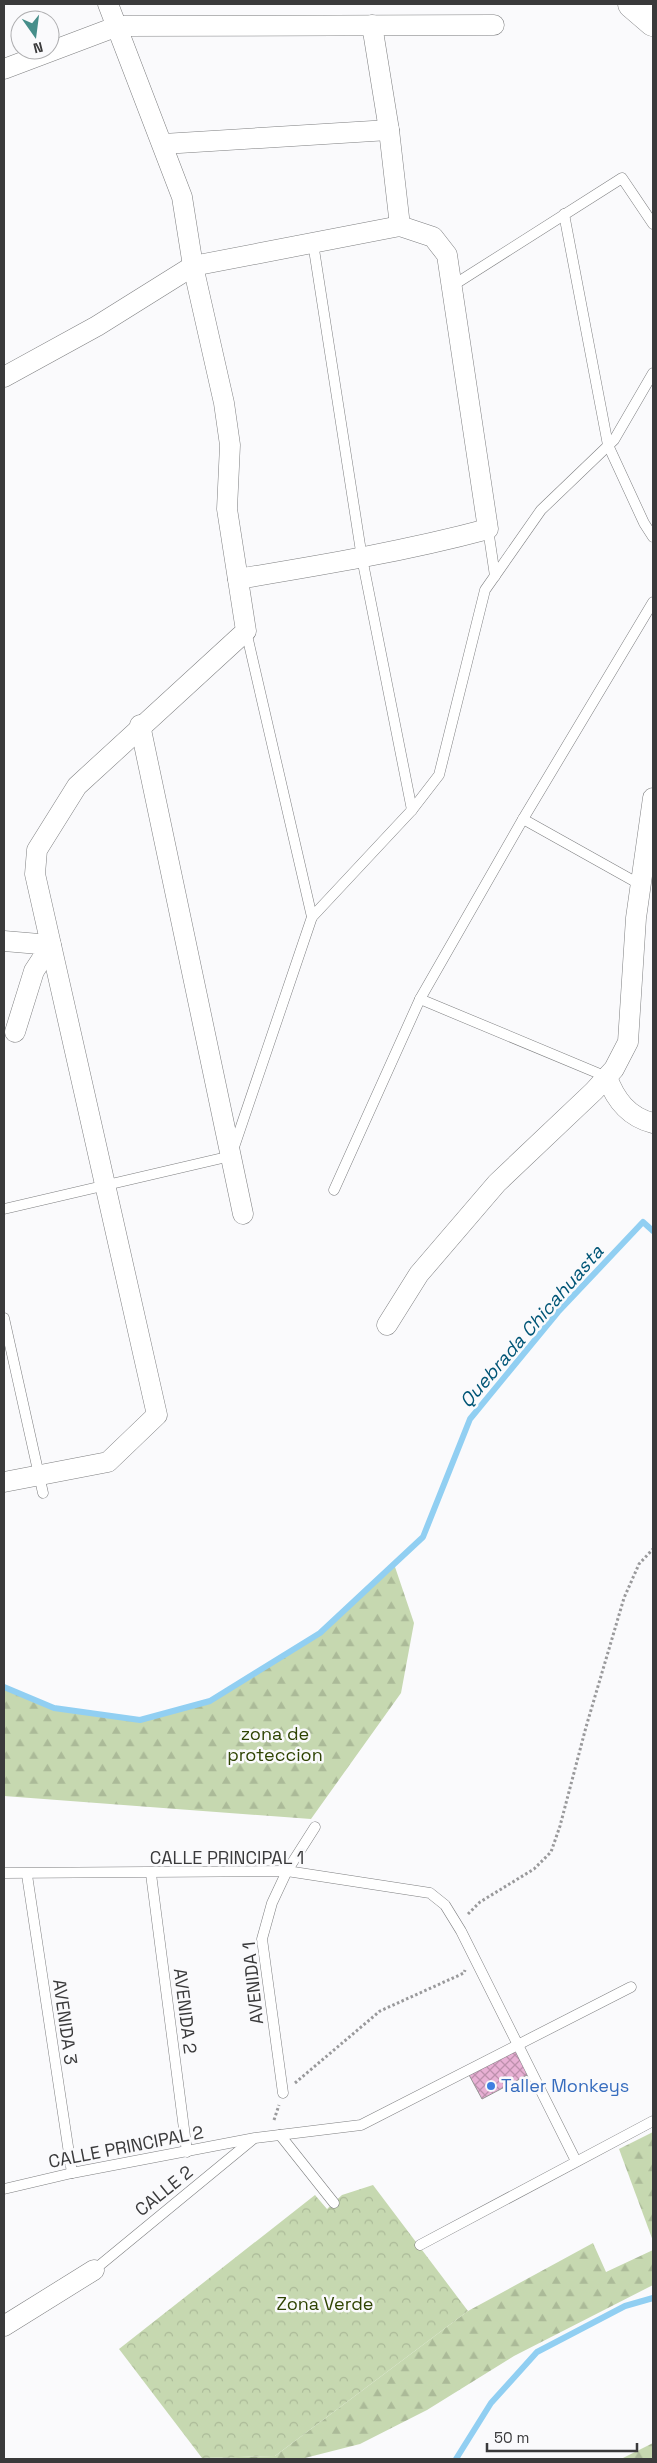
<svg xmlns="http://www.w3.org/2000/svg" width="657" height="2463" viewBox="0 0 657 2463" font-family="'Space Grotesk',sans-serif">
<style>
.forest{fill:url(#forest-firs)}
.park{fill:url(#park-crowns)}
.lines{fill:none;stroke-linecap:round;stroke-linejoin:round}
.stream{stroke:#91cff2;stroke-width:6}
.building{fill:url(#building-cross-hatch);stroke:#969595}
.lane-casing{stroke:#7e7f80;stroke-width:11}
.street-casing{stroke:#7e7f80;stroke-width:21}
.highway-casing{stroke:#7e7f80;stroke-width:29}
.path{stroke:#99999b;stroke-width:3;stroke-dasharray:2.5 2.5;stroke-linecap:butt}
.lane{stroke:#fff;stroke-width:10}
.street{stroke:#fff;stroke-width:20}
.highway{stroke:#fff;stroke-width:28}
.shop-dot{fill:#3f7fe0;stroke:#fafafc;stroke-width:2}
.labels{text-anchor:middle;stroke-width:5;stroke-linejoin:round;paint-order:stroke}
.park-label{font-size:18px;fill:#2f4403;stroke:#fafafc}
.street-label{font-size:18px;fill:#3a3a3b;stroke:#fafafc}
.shop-label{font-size:18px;fill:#366cbe;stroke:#fafafc;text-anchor:start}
.water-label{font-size:19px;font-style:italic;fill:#005576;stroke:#fafafc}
</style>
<defs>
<pattern id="forest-firs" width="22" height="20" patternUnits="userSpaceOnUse" patternTransform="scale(1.25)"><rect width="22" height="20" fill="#c6d8b0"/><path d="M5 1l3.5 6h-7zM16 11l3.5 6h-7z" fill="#abba98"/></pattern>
<pattern id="park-crowns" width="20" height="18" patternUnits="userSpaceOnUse" patternTransform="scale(1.25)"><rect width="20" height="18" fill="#c6d8b0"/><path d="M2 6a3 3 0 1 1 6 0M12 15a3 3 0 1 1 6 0" fill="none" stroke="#abba98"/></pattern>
<pattern id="building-cross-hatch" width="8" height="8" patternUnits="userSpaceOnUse" patternTransform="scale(1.25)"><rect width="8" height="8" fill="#e8b0d4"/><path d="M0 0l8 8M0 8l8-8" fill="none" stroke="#bd90ad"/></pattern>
</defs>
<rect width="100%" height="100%" fill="#fafafc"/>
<g class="forest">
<polygon points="394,1564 414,1623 401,1693 311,1819 4,1796 4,1687 54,1708 140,1720 210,1701 320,1633"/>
<polygon points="653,2132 653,2241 619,2149"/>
<polygon points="593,2243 606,2272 653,2250 653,2285 514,2356 427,2410 360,2444 301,2459 202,2458 275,2456 468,2311"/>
<polygon points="653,2443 653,2459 621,2459"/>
</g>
<polygon class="park" points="373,2185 468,2311 275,2456 202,2458 119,2349 315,2195 327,2209 342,2195"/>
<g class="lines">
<g class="stream">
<polyline points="4,1687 54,1708 140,1720 210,1701 320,1633 423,1537 470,1419 558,1312 643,1222 653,1231"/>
<polyline points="456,2459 491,2403 537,2352 625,2306 653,2298"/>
</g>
</g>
<polygon class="building" points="518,2047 531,2073 482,2099 468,2073"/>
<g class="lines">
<defs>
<g id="lane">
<polyline points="564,214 608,445 644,523 653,537"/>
<polyline points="313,243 362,558 412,810"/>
<polyline points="452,286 622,178 653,224"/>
<polyline points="488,529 495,576"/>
<polyline points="246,631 312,917"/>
<polyline points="523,819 641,885"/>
<polyline points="420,999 607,1077"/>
<polyline points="334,1190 420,999 523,819 653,602"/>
<polyline points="4,1209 231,1156 312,917 412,810 439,775 485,590 541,510 614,440 653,373"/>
<polyline points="4,1318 43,1493"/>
<polyline points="4,1873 287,1871 430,1893 445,1905 461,1931 576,2161"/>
<polyline points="151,1874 187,2152"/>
<polyline points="27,1875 72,2173"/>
<polyline points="283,2093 262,1939 272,1903 287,1871 315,1827"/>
<polyline points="280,2135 334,2203"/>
<polyline points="4,2189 72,2173 255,2138 361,2125 631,1987"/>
<polyline points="420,2245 653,2121"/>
<polyline points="94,2270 252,2140"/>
</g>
<g id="street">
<polyline points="372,25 389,130 400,226"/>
<polyline points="4,69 118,26 494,25"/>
<polyline points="163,144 389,130"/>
<path d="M4 377 97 326 193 266 400 226 433 237 447 255 488 529C406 551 322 565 238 579"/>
<polyline points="140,725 243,1214"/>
<polyline points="4,941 51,945 34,971 15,1032"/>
<path d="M607 1077C615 1099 628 1117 653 1123"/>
<polyline points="387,1325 419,1274 497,1183 594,1091 614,1069 628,1042 636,918 653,798"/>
<polyline points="4,1482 108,1462 157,1415 35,874 37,850 77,786 246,631 227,509 230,445 224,403 193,266 182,197 108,4"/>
<polyline points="4,2326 94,2270"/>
</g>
<polyline id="highway" points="632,4 653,22"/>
</defs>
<use href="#lane" class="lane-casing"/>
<use href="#street" class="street-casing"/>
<use href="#highway" class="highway-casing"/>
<g class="path">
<polyline points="468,1914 480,1902 534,1869 551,1852 560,1826 586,1727 624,1598 639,1564 653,1549"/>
<polyline points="295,2083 380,2011 464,1973 465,1970"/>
<polyline points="274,2120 279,2105"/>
</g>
<use href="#lane" class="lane"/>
<use href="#street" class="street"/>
<use href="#highway" class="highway"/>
</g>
<circle class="shop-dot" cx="491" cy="2086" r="5"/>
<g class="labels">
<g class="park-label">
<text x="275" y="1740">zona de<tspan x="275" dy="21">proteccion</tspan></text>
<text x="325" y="2310">Zona Verde</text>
</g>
<g class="street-label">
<text x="227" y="1864">CALLE PRINCIPAL 1</text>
<text transform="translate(253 1983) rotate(-96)" y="6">AVENIDA 1</text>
<text transform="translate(185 2011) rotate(83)" y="6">AVENIDA 2</text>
<text transform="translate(65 2022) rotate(82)" y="6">AVENIDA 3</text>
<text transform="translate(126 2147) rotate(-11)" y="6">CALLE PRINCIPAL 2</text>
<text transform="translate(164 2191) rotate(-39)" y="6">CALLE 2</text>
</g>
<g class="shop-label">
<text x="501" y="2092">Taller Monkeys</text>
</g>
<g class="water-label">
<text transform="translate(531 1326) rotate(-49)" y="7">Quebrada Chicahuasta</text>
</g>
</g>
<rect width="657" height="2463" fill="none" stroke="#3a3a3b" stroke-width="10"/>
<g transform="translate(35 35) rotate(166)"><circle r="24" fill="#fafafc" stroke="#adadaf"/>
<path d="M0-4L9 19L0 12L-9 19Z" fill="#468e8a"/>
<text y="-8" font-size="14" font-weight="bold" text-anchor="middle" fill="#3a3a3b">N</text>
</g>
<path d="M487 2443v8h150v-8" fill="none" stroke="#3a3a3b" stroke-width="2.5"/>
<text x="494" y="2443" font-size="15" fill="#3a3a3b" stroke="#fafafc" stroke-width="4" paint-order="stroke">50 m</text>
</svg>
